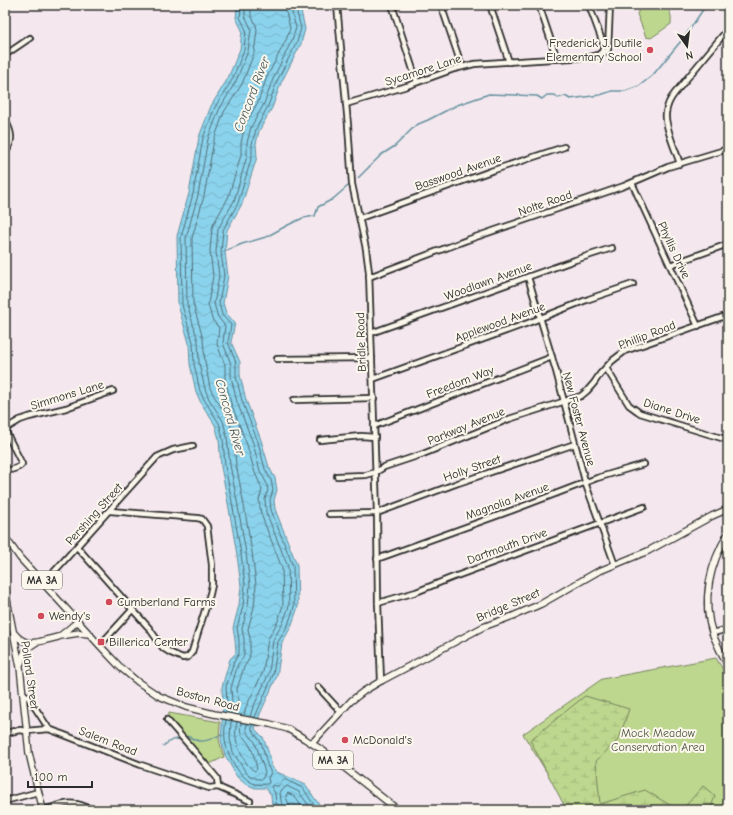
<svg xmlns="http://www.w3.org/2000/svg" width="733" height="815" viewBox="0 0 733 815" font-family="'Comic Neue',sans-serif">
<style>
.green{fill:#bdd78e;stroke:#74815c}
.wetland{fill:url(#wetland-marsh);stroke:#74815c}
.water{fill:url(#water-waves);stroke:#65909f}
.lines{fill:none;stroke-linecap:round;stroke-linejoin:round}
.shore{stroke:#516e78;stroke-width:1}
.stream{stroke:#65909f;stroke-width:1.5}
.minor-casing{stroke:#2b2b2b;stroke-width:8}
.major-casing{stroke:#2b2b2b;stroke-width:8}
.minor{stroke:#fbf7ec;stroke-width:4.5}
.major{stroke:#fbf7ec;stroke-width:5.5}
.poi-dot{fill:#d1495b;stroke:#fbf7ec;stroke-width:1.5}
.labels{text-anchor:middle;stroke-width:4;stroke-linejoin:round;paint-order:stroke}
.shield{fill:#fbf7ec;stroke:#696865;stroke-width:1}
.shield-label{font-size:11px;font-weight:bold;fill:#2b2b2b}
.poi-label{font-size:12px;fill:#2b2b2b;stroke:#fbf7ec;text-anchor:start}
.street-label{font-size:12px;fill:#2b2b2b;stroke:#fbf7ec}
.park-label{font-size:12px;fill:#505644;stroke:#fbf7ec}
.water-label{font-size:13px;font-style:italic;fill:#43555b;stroke:#fbf7ec}
</style>
<defs>
<pattern id="wetland-marsh" width="20" height="14" patternUnits="userSpaceOnUse"><rect width="20" height="14" fill="#bdd78e"/><path d="M1 5h8M5 5V1M11 12h8M15 12V8" fill="none" stroke="#a3b97b"/></pattern>
<pattern id="water-waves" width="16" height="10" patternUnits="userSpaceOnUse"><rect width="16" height="10" fill="#8bd3ec"/><path d="M0 5q4-4 8 0t8 0" fill="none" stroke="#78b5cb"/></pattern>
</defs>
<rect width="100%" height="100%" fill="#f4e8ee"/>
<filter id="ink" filterUnits="userSpaceOnUse"><feTurbulence type="fractalNoise" baseFrequency=".025" numOctaves="2"/><feDisplacementMap in="SourceGraphic" scale="8" xChannelSelector="R" yChannelSelector="G"/><feConvolveMatrix kernelMatrix="1 2 1 2 8 2 1 2 1" color-interpolation-filters="sRGB"/></filter>
<g filter="url(#ink)">
<g class="green">
<path d="M644 5C660 5 673 3 671 24L651 38 646 37 637 14 640 8Z"/>
<polygon points="716,658 728,678 728,810 570,810 523,734 602,679"/>
<polygon points="169,713 220,722 219,740 224,757 208,765 168,717"/>
</g>
<g class="wetland">
<polygon points="585,696 629,709 619,739 596,761 600,804 645,790 678,810 566,810 566,809 530,740"/>
<polygon points="703,786 715,796 710,810 682,810"/>
</g>
<polygon class="water" points="236,5 298,5 301,11 305,29 301,44 281,83 272,108 259,131 256,144 257,157 242,204 227,230 225,252 228,276 223,303 226,313 235,323 231,342 240,362 240,375 246,400 261,440 269,467 275,478 277,490 274,500 275,509 297,565 298,607 291,627 282,643 277,676 260,714 255,729 263,737 268,751 272,767 277,772 306,785 315,799 324,810 276,810 272,806 271,795 266,788 255,788 244,783 237,777 225,755 221,740 223,708 222,687 230,659 236,653 235,640 233,628 239,605 241,586 237,555 228,503 221,467 219,439 215,425 201,403 196,392 190,364 189,343 178,305 177,236 189,193 199,137 211,106 228,78 240,49 242,30 236,18 237,8"/>
<g class="lines">
<g class="shore">
<polyline points="226,712 227,702 226,687 234,662 239,653 239,640 237,628 243,606 245,585 241,554 232,502 225,466 223,439 219,423 205,401 200,391 194,364 193,342 182,305 181,237 193,194 203,138 215,107 232,80 244,50 246,30 240,17 241,8 240,5"/>
<polyline points="231,713 232,702 231,688 238,664 243,658 244,654 244,639 242,629 248,606 250,585 246,553 237,501 230,465 227,437 223,421 209,399 205,389 199,363 198,341 187,304 186,238 198,195 208,139 219,110 236,81 248,51 251,30 250,26 245,16 245,5"/>
<polyline points="237,714 238,702 237,689 244,667 248,661 250,655 250,638 248,629 254,607 256,585 252,552 243,500 236,464 233,436 229,419 214,396 210,388 205,362 203,339 193,303 192,238 204,196 214,140 224,112 242,84 254,53 257,30 256,25 251,15 251,5"/>
<polyline points="244,715 246,707 263,672 268,639 278,621 283,605 282,568 261,514 259,500 262,490 260,484 255,473 247,445 231,403 225,378 225,365 217,344 219,328 212,319 208,304 213,276 210,251 212,228 214,223 228,198 241,155 241,143 245,125 258,102 267,77 287,38 290,28 287,16 285,10 284,5"/>
<polyline points="250,717 252,710 269,673 273,640 283,623 289,606 288,567 266,512 265,499 268,490 266,482 260,471 253,443 237,402 231,377 231,364 223,343 225,326 218,317 214,304 219,276 216,252 218,229 234,201 247,156 247,143 251,127 264,104 273,79 292,40 296,28 290,5"/>
<polyline points="255,717 273,675 278,642 288,625 294,607 293,566 271,510 270,500 273,490 271,480 265,469 258,442 242,401 236,376 236,363 228,342 231,325 222,315 219,303 224,276 221,252 223,230 238,203 252,156 252,144 256,129 268,106 277,81 297,42 301,28 295,5"/>
<path d="M226 720C225 726 224 733 225 739 226 754 240 779 255 784 259 785 264 784 268 784L269 782 268 778 271 772C265 765 265 750 260 741 258 737 255 734 252 730V725"/>
<polyline points="231,721 230,739 233,752 245,771 249,775 257,779 262,779 263,778 265,772 255,742 247,732 246,728 247,724"/>
<path d="M237 722C236 727 235 733 236 738 237 748 247 768 255 771L257 769C255 761 254 753 250 746 245 736 238 737 241 723"/>
<polyline points="279,810 278,807 276,803 275,793 271,787 273,785 276,786 279,786 283,780 284,779 303,788 312,802 319,810"/>
<polyline points="284,810 283,805 281,801 280,792 287,786 299,792 312,810"/>
<path d="M290 810C290 804 286 800 286 795L288 793 295 797 304 810"/>
</g>
<g class="stream">
<polyline points="358,178 381,155 395,146 416,125 428,120 457,105 489,94 515,95 537,96 542,99 547,95 555,95 558,98 565,96 570,99 600,95 612,91 625,91 639,86 652,76 686,35 706,5"/>
<polyline points="223,252 242,244 266,237 288,225 303,218 315,216 318,207 333,199 348,186"/>
<path d="M185 736C191 736 194 741 200 741 208 742 215 736 222 735"/>
<polyline points="163,746 172,740 179,739"/>
</g>
<defs>
<g id="minor">
<polyline points="337,5 348,125 352,184 366,249 369,272 377,513 378,603 381,681"/>
<polyline points="392,5 417,82"/>
<polyline points="441,5 462,67"/>
<polyline points="490,5 509,62"/>
<polyline points="539,5 557,59"/>
<polyline points="589,5 604,46 602,52"/>
<polyline points="5,55 30,38"/>
<polyline points="346,104 407,86 454,69 474,64 536,60 590,57 598,55 602,52 606,52 608,50 610,5"/>
<path d="M5 120C12 132 14 141 5 153"/>
<path d="M680 164C676 151 664 125 666 113 667 105 670 99 675 93L728 29"/>
<polyline points="632,183 698,326"/>
<polyline points="360,218 491,171 564,147"/>
<polyline points="670,265 728,244"/>
<polyline points="369,277 467,240 624,186 668,167 728,149"/>
<polyline points="528,277 556,371 586,485 615,565"/>
<polyline points="371,333 575,260 612,248"/>
<polyline points="277,359 372,358"/>
<polyline points="606,368 629,405 640,413 728,440"/>
<polyline points="373,379 528,323 589,299 633,284"/>
<polyline points="294,400 374,398"/>
<polyline points="374,426 552,357"/>
<polyline points="5,429 20,420 29,417 66,408 113,391"/>
<path d="M5 430 22 464C19 469 10 470 5 471"/>
<polyline points="320,440 361,436 375,437"/>
<polyline points="337,476 366,475 376,472 384,467 423,454 509,419 581,396 587,391 594,383 600,374 612,361 625,351 728,315"/>
<polyline points="329,514 377,513 458,483 575,444"/>
<polyline points="77,547 149,628 163,648 171,653 178,656 183,658 188,657 192,652 210,594 212,585 212,565 207,526 202,519 197,518 110,511"/>
<polyline points="377,559 513,510 597,478 644,464"/>
<polyline points="44,583 157,457 173,450 193,446"/>
<polyline points="378,603 416,592 451,578 644,507"/>
<polyline points="713,633 728,629"/>
<polyline points="100,645 132,610"/>
<polyline points="318,687 341,712"/>
<polyline points="23,693 28,697 49,729"/>
<polyline points="167,720 188,744"/>
<polyline points="5,733 20,730 26,731 49,729 141,765 209,788 218,787 250,801"/>
<polyline points="189,745 217,778 218,787"/>
<polyline points="5,801 38,792"/>
<path d="M44 810C54 807 65 802 76 804 82 805 88 808 94 810"/>
</g>
<g id="major">
<path d="M728 534C710 563 701 601 713 635 717 645 722 655 728 665"/>
<polyline points="5,537 20,558 103,649 121,668 138,682 159,696 186,707 214,714 270,724 288,729 305,739 322,750 398,810"/>
<polyline points="5,589 20,667 29,753 32,766 43,810"/>
<path d="M14 633C24 645 32 644 46 640 50 639 54 638 58 637 65 633 72 626 78 621"/>
<polyline points="60,636 79,633 90,634"/>
<path d="M21 663C23 653 26 648 35 643"/>
<polyline points="312,743 351,701 364,691 381,681 483,627 513,616 541,604 597,572 648,551 712,516 728,509"/>
</g>
</defs>
<use href="#minor" class="minor-casing"/>
<use href="#major" class="major-casing"/>
<use href="#minor" class="minor"/>
<use href="#major" class="major"/>
</g>
</g>
<g class="poi-dot">
<circle cx="650" cy="50" r="4"/>
<circle cx="109" cy="602" r="4"/>
<circle cx="41" cy="616" r="4"/>
<rect x="97" y="638" width="8" height="8" rx="2"/>
<circle cx="345" cy="740" r="4"/>
</g>
<g class="labels">
<g class="shield">
<rect x="22" y="571" width="40" height="18" rx="3"/>
<rect x="313" y="751" width="40" height="18" rx="3"/>
</g>
<g class="shield-label">
<text x="42" y="584">MA 3A</text>
<text x="333" y="764">MA 3A</text>
</g>
<g class="poi-label">
<text x="642" y="47" text-anchor="end">Frederick J. Dutile<tspan x="642" dy="14">Elementary School</tspan></text>
<text x="117" y="606">Cumberland Farms</text>
<text x="49" y="620">Wendy's</text>
<text x="109" y="646">Billerica Center</text>
<text x="353" y="744">McDonald's</text>
</g>
<g class="street-label">
<text transform="translate(423 70) rotate(-18)" y="4">Sycamore Lane</text>
<text transform="translate(458 172) rotate(-19)" y="4">Basswood Avenue</text>
<text transform="translate(545 203) rotate(-19)" y="4">Nolte Road</text>
<text transform="translate(674 250) rotate(65)" y="4">Phyllis Drive</text>
<text transform="translate(488 281) rotate(-20)" y="4">Woodlawn Avenue</text>
<text transform="translate(500 322) rotate(-20)" y="4">Applewood Avenue</text>
<text transform="translate(647 335) rotate(-21)" y="4">Phillip Road</text>
<text transform="translate(361 342) rotate(-92)" y="4">Bridle Road</text>
<text transform="translate(460 382) rotate(-21)" y="4">Freedom Way</text>
<text transform="translate(67 395) rotate(-17)" y="4">Simmons Lane</text>
<text transform="translate(672 411) rotate(18)" y="4">Diane Drive</text>
<text transform="translate(579 419) rotate(75)" y="4">New Foster Avenue</text>
<text transform="translate(466 426) rotate(-22)" y="4">Parkway Avenue</text>
<text transform="translate(472 468) rotate(-19)" y="4">Holly Street</text>
<text transform="translate(507 501) rotate(-20)" y="4">Magnolia Avenue</text>
<text transform="translate(94 514) rotate(-48)" y="4">Pershing Street</text>
<text transform="translate(507 546) rotate(-20)" y="4">Dartmouth Drive</text>
<text transform="translate(508 605) rotate(-23)" y="4">Bridge Street</text>
<text transform="translate(30 675) rotate(82)" y="4">Pollard Street</text>
<text transform="translate(208 699) rotate(15)" y="4">Boston Road</text>
<text transform="translate(108 741) rotate(21)" y="4">Salem Road</text>
</g>
<g class="park-label">
<text x="658" y="737">Mock Meadow<tspan x="658" dy="14">Conservation Area</tspan></text>
</g>
<g class="water-label">
<text transform="translate(251 94) rotate(-69)" y="5">Concord River</text>
<text transform="translate(231 417) rotate(74)" y="5">Concord River</text>
</g>
</g>
<rect width="733" height="815" fill="none" stroke="#fbf7ec" stroke-width="20"/>
<rect x="10" y="10" width="713" height="795" fill="none" stroke="#2b2b2b" stroke-width="1.5" filter="url(#ink)"/>
<g transform="translate(687 46) rotate(166)" stroke="#fbf7ec" stroke-width="3" paint-order="stroke">
<path d="M0-3L7 15L0 10L-7 15Z" fill="#2b2b2b"/>
<text y="-6" font-size="11" font-weight="bold" text-anchor="middle" fill="#2b2b2b">N</text>
</g>
<path d="M28 781v6h64v-6" fill="none" stroke="#2b2b2b" stroke-width="2"/>
<text x="34" y="781" font-size="12" fill="#2b2b2b" stroke="#fbf7ec" stroke-width="3" paint-order="stroke">100 m</text>
</svg>
